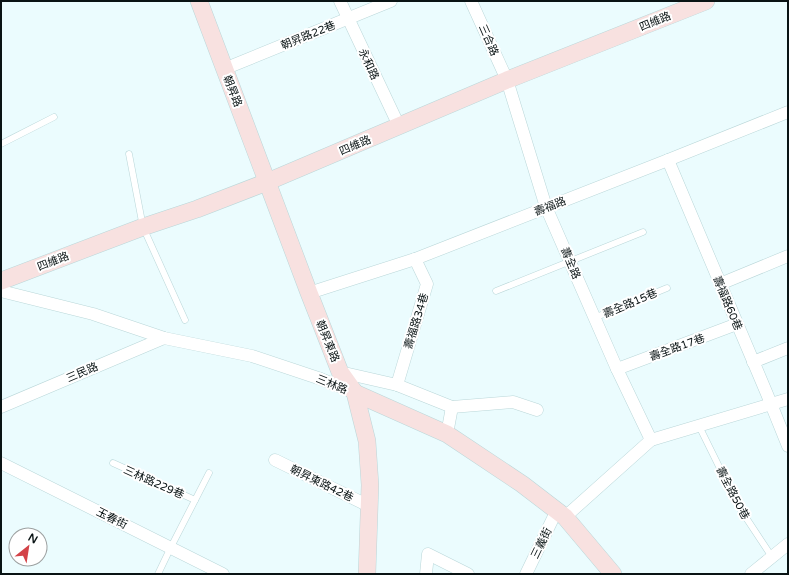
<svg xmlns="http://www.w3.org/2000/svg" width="789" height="575" viewBox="0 0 789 575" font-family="'Varela Round','Noto Sans TC',sans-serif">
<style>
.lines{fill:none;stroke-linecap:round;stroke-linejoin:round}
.lane-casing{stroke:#bad7d9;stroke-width:7}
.street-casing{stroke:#bad7d9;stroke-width:13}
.secondary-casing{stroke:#bad7d9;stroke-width:18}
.lane{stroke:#fff;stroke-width:6}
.street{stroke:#fff;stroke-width:12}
.secondary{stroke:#f8e1e0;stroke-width:17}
.labels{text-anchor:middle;stroke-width:4;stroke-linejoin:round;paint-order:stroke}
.street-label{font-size:11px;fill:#091314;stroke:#fff}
</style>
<rect width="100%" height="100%" fill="#ebfcfe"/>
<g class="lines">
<defs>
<g id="lane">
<polyline points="1,144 54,117"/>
<polyline points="129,154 143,227 185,320"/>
<polyline points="496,291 643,232"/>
<polyline points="594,318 667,288"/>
<polyline points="699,426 739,507 772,557"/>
<polyline points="113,463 195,500"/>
<polyline points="158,574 171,547 209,473"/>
</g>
<g id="street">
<polyline points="340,1 399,126"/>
<polyline points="471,1 507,80 546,207 617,369 651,440"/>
<polyline points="224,69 391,1"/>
<polyline points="668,160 767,394 788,446"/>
<polyline points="720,284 788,256"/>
<polyline points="1,291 93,314 164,338 252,356 321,379 355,393"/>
<polyline points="309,293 415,259 668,160 788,112"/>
<polyline points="753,362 788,348"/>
<polyline points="617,369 737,324"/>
<polyline points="340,372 397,385 452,407 513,402 537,410"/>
<polyline points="397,385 427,284 415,259"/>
<polyline points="1,407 164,338"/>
<polyline points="447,434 452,407"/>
<polyline points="275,460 369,506"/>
<polyline points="1,463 223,574"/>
<polyline points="565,517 651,440 788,399"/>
<polyline points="426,574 428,554 468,574"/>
<polyline points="526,574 556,512"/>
<polyline points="751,574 788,544"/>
</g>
<g id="secondary">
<polyline points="199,1 309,293 340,372 355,393 367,441 370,485 367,574"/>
<polyline points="1,281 143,227 197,209 267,182 507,80 706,1"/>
<polyline points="355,393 447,434 522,484 565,517 613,574"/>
</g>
</defs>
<use href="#lane" class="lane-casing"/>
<use href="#street" class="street-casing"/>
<use href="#secondary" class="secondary-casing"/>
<use href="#lane" class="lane"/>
<use href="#street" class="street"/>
<use href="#secondary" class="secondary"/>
</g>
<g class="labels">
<g class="street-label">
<text transform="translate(655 21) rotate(-22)" y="4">四維路</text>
<text transform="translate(308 35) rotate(-22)" y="4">朝昇路22巷</text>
<text transform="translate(489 40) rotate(66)" y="4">三合路</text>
<text transform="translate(369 64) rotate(65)" y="4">永和路</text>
<text transform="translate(233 91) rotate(69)" y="4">朝昇路</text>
<text transform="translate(355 145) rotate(-23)" y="4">四維路</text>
<text transform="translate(550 206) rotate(-21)" y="4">壽福路</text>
<text transform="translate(53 261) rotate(-21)" y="4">四維路</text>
<text transform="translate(571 263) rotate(67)" y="4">壽全路</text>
<text transform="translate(630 303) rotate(-23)" y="4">壽全路15巷</text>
<text transform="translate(728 303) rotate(67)" y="4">壽福路60巷</text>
<text transform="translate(416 321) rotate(-73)" y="4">壽福路34巷</text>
<text transform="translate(328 341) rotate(68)" y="4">朝昇東路</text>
<text transform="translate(677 347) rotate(-20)" y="4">壽全路17巷</text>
<text transform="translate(82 372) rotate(-23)" y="4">三民路</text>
<text transform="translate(332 384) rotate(22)" y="4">三林路</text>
<text transform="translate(154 482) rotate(24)" y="4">三林路229巷</text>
<text transform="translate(322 483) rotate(26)" y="4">朝昇東路42巷</text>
<text transform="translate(733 493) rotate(62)" y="4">壽全路50巷</text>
<text transform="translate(112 518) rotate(26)" y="4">玉春街</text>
<text transform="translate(541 543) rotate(-64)" y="4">三義街</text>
</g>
</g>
<rect width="789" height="575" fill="none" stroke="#091314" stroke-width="4"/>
<g transform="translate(28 547) rotate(30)"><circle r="19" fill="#ffffff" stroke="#9da1a1"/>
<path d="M0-3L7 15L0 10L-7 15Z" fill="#d34348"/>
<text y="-6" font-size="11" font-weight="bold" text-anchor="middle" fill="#091314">N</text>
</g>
</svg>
